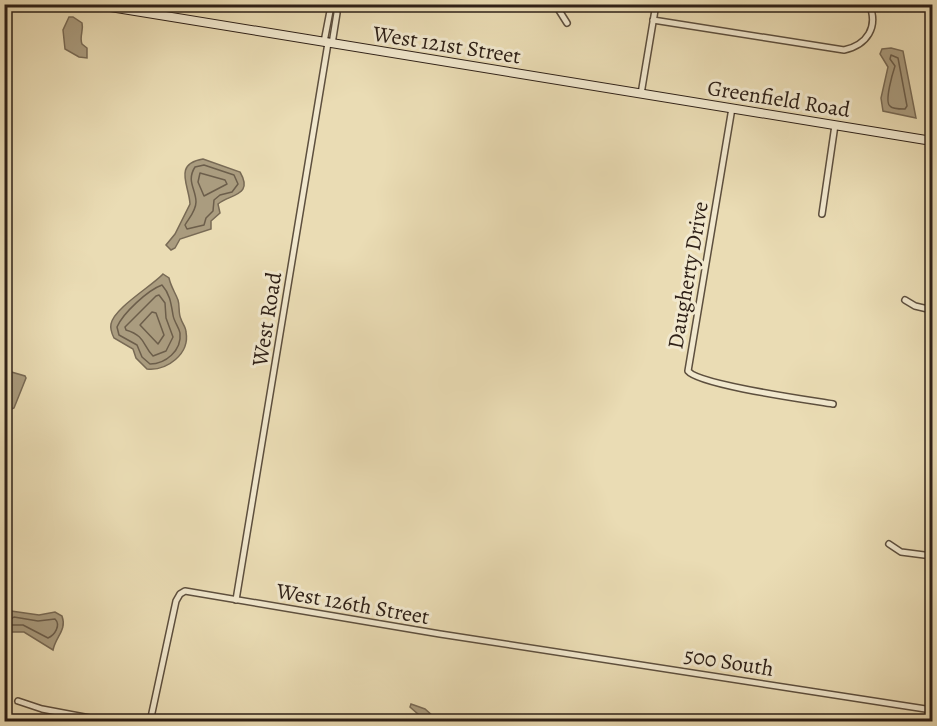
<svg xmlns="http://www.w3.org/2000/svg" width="937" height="726" viewBox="0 0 937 726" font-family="Alegreya,serif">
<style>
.water{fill:#aa9c7f;stroke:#786a55;stroke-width:1.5}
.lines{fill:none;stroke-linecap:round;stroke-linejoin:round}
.shore{stroke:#6c5e4b;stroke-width:1.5}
.street-casing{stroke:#5d4f3e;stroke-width:8}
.secondary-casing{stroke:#2e2017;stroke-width:10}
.street{stroke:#f1e8ce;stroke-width:5}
.secondary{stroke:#f1e8ce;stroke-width:8}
.labels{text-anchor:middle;stroke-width:6;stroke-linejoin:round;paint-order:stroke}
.street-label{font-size:22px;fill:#2e2017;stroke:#f1e8ce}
</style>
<rect width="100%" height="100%" fill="#eadcb4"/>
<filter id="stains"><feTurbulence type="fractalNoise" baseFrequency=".00333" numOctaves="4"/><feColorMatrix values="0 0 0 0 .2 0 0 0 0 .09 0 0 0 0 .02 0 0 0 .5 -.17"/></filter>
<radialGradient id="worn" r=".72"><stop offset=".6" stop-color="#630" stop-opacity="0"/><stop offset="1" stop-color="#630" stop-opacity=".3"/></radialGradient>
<g class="water">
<path d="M69 17H73L82 23C84 31 79 36 82 44L87 48V58L79 57 65 49 63 30Z"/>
<polygon points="891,48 903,51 916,118 883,111 881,98 888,67 880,54 882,49"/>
<path d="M203 159 240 172C254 196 230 194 218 204L220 213 211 221V229L180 239 175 248 171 250 166 245 175 234 190 204C189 185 173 164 203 159Z"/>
<path d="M163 274 169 278C171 287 175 292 178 300 180 306 178 313 181 319 182 323 186 327 186 332 190 354 167 371 147 369L136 358 133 349 114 338C112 334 110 329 111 324 114 308 152 286 163 274Z"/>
<polygon points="8,371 25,376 26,378 14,408 5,412 5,378"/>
<path d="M11 611 39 615 55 612 62 616C67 630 56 636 53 650L24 632H9L5 629V618Z"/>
<polygon points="411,704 425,709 433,716 446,721 420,721 419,715 410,707"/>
</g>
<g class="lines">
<g class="shore">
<path d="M891 55 898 58 907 106 905 109C902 109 892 109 890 106 884 102 893 72 895 66L890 59Z"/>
<path d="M204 165 234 175 238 184 232 192 220 195 214 200 213 211 206 218 204 225 187 229 185 225C189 218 196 211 196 202 196 189 186 181 195 167Z"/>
<polygon points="200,173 225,180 227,184 204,196 198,182"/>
<path d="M162 285C170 294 171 303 173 315 174 322 179 327 180 333 182 351 165 364 150 364L142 357 137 345 119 335 117 327C123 313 148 290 162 285Z"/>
<path d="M159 295 165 303 166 318 173 337 166 351 153 356C142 345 146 336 126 330L125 327 156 296Z"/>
<polygon points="152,312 156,313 164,335 158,344 140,325"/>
<path d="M14 617 38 621 55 619C61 625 55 635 48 638L23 625H8V621Z"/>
</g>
<defs>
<g id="street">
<polyline points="433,4 449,6 490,4"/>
<polyline points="555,4 567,23"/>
<path d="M653 20 844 50C867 45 879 27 869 4"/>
<polyline points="324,42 330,11 334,6"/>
<polyline points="332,44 337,13 335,4"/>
<polyline points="641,94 656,4"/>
<path d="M732 108 688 371C699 385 809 400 833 404"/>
<polyline points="822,214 835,125"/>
<polyline points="905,300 915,306 932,310"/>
<polyline points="889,544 901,552 932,556"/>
<polyline points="236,600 328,43"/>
<polyline points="18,701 42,709 111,722"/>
<polyline points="150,722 176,601 180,594 185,591 440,634 932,710"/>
</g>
<polyline id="secondary" points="92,4 932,141"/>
</defs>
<use href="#street" class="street-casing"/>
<use href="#secondary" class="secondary-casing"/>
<use href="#street" class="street"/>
<use href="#secondary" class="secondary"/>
</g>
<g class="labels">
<g class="street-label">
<text transform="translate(447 44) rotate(9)" y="8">West 121st Street</text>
<text transform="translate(779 98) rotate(9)" y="8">Greenfield Road</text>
<text transform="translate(687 275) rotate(-80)" y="8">Daugherty Drive</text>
<text transform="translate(266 319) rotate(-81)" y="8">West Road</text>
<text transform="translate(353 603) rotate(10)" y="8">West 126th Street</text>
<text transform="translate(729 661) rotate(9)" y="8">500 South</text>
</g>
</g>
<rect width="937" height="726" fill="none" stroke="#eadcb4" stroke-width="24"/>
<rect x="6" y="6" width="925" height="714" fill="none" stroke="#2e2017" stroke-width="3"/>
<rect x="12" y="12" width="913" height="702" fill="none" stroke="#2e2017" stroke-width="1.5"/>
<rect width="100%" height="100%" filter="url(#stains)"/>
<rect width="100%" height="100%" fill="url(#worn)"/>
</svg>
